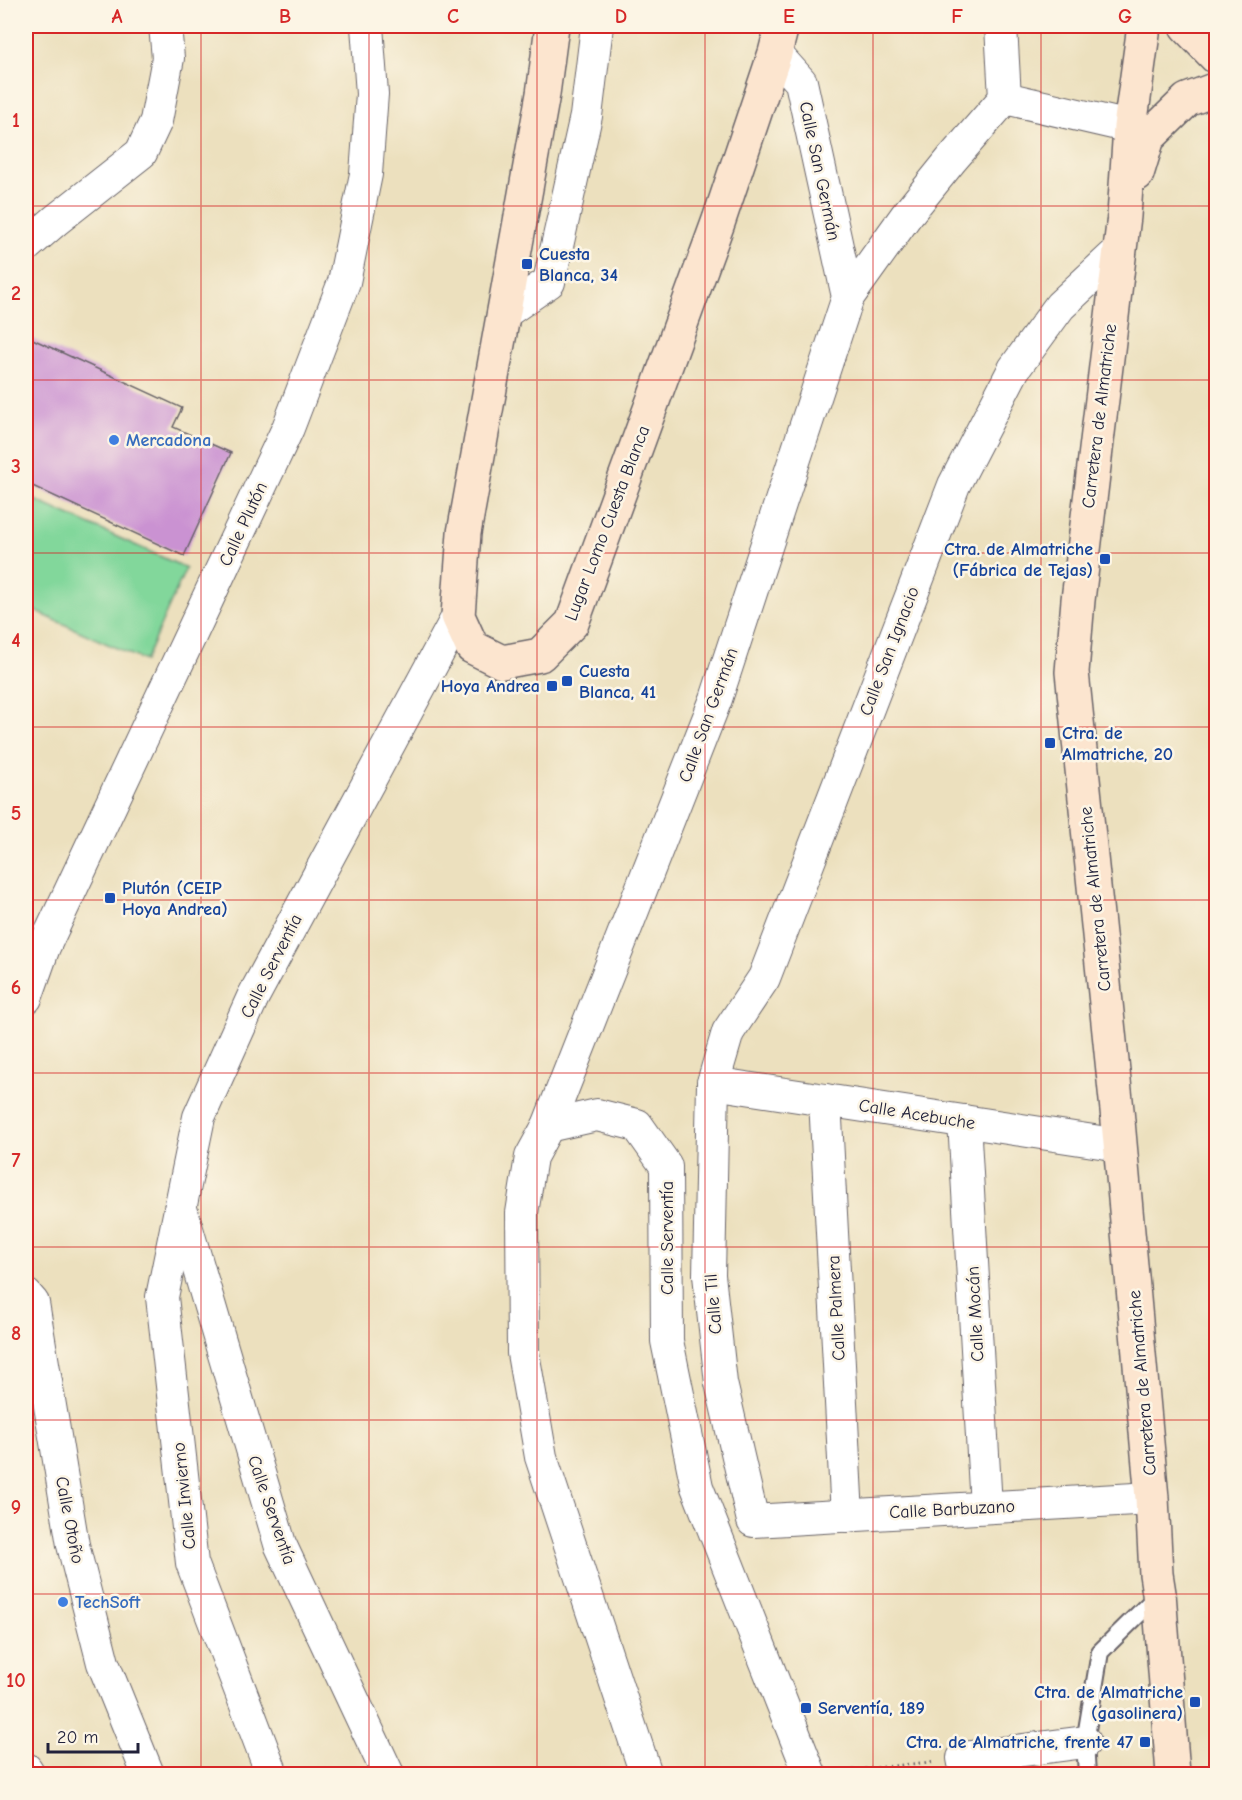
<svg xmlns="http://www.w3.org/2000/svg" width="1242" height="1800" viewBox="0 0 1242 1800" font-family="'Comic Neue',sans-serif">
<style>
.green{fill:#82d79b;stroke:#527c6b;stroke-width:1.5}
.building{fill:#ca92d2}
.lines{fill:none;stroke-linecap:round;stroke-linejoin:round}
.lane-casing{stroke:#696469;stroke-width:20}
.street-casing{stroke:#696469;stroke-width:34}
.secondary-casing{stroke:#696469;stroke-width:36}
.path{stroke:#696469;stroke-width:4;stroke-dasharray:1.5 4.5;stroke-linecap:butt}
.lane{stroke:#fff;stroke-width:16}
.street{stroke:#fff;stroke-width:32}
.secondary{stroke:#fce5cf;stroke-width:33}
.grid{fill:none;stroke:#d62828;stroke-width:1.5;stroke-opacity:0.55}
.transit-dot{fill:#1a4fb4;stroke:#fcf5e5;stroke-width:2}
.shop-dot{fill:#3f7fe0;stroke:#fcf5e5;stroke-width:2}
.labels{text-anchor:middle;stroke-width:5;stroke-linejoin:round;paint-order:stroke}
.street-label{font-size:18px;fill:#22223b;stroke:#fcf5e5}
.transit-label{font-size:18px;font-weight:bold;fill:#164399;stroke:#fcf5e5;text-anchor:start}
.shop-label{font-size:18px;font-weight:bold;fill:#366cbe;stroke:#fcf5e5;text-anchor:start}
.neatline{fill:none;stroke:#d62828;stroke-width:2}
.grid-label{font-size:20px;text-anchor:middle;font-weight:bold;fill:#d62828}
</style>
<rect width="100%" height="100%" fill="#fcf5e5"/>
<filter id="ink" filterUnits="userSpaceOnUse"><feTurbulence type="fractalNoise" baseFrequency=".0167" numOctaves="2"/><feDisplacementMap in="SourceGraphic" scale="12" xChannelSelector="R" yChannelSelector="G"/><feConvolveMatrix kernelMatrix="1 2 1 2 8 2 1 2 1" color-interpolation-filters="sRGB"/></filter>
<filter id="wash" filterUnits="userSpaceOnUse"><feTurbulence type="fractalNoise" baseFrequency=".008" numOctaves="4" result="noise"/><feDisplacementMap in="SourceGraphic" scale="24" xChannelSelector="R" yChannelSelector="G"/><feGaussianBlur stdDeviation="1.35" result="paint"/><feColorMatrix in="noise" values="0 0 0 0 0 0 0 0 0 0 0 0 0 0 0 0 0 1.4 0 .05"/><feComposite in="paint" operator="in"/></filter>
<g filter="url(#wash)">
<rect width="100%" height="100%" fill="#ece0be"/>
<polygon class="green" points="26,496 186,568 145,661 26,607"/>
<g id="blocks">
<polygon class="building" points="26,336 182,408 173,427 231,453 184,556 26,483"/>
</g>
</g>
<g filter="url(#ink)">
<use href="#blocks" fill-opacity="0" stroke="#696469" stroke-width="1.5"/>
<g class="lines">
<defs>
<polyline id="lane" points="1087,1774 1085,1742 1100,1652 1159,1594"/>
<g id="street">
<polyline points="1001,26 1005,98"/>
<polyline points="1005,98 1130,127"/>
<polyline points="26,246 56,220 141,153 156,121 168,58 165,26"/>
<polyline points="1119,251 1060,306 1014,369 954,485 764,978 728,1032 713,1083 709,1275 721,1383 753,1521 1152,1498"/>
<polyline points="848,297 906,216 952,159 1005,98"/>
<polyline points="504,313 549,282 586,116 597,26"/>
<polyline points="26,998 44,947 288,428 344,282 366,174 372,94 367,26"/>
<polyline points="713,1083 1120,1145"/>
<polyline points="825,1100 847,1516"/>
<polyline points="964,1121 986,1507"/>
<polyline points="548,1126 597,1115 637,1125 666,1166 667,1341 697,1487 810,1774"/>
<polyline points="182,1212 280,1544 388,1774"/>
<polyline points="26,1295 33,1303 73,1545 103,1663 148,1774"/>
<polyline points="26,1769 29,1774"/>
<polyline points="272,1774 192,1563 162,1297 199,1117 253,997 458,616"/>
<polyline points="646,1774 541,1457 523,1353 522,1213 531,1157 548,1126 716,699 848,297 801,82 775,53"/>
<polyline points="966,1774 963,1758 1085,1742"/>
</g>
<g id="secondary">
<polyline points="552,26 543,94 464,533 458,616 472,647 502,662 540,655 572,623 719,220 775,53 782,26"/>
<polyline points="1144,26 1130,127 1124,216 1078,600 1072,672 1117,1110 1152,1498 1156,1574 1159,1593 1173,1774"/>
<polyline points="1186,26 1216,57"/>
<polyline points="1137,174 1148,138 1187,100 1216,89"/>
</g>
</defs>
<use href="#lane" class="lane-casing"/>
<use href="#street" class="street-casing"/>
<use href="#secondary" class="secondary-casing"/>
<polyline class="path" points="841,1772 935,1762"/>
<use href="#lane" class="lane"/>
<use href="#street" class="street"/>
<use href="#secondary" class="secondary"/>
</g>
</g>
<path class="grid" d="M201 26V1774M369 26V1774M537 26V1774M705 26V1774M873 26V1774M1041 26V1774M26 206H1216M26 380H1216M26 553H1216M26 727H1216M26 900H1216M26 1073H1216M26 1247H1216M26 1420H1216M26 1594H1216"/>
<g class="transit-dot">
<rect x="521" y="258" width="12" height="12" rx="3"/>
<rect x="1099" y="553" width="12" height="12" rx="3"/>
<rect x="561" y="675" width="12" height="12" rx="3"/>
<rect x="546" y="680" width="12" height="12" rx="3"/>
<rect x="1044" y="737" width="12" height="12" rx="3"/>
<rect x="104" y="892" width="12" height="12" rx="3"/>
<rect x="1189" y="1696" width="12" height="12" rx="3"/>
<rect x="800" y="1702" width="12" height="12" rx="3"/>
<rect x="1139" y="1736" width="12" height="12" rx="3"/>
</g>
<g class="shop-dot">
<circle cx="114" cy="440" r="6"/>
<circle cx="63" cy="1602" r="6"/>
</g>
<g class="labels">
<g class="street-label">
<text transform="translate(820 171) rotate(78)" y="6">Calle San Germán</text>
<text transform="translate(1099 416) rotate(-83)" y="6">Carretera de Almatriche</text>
<text transform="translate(607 523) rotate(-69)" y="6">Lugar Lomo Cuesta Blanca</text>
<text transform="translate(243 524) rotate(-65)" y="6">Calle Plutón</text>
<text transform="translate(889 651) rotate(-69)" y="6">Calle San Ignacio</text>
<text transform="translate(708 715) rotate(-70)" y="6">Calle San Germán</text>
<text transform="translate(1095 899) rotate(-96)" y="6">Carretera de Almatriche</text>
<text transform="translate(271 966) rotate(-63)" y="6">Calle Serventía</text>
<text transform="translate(917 1114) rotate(9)" y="6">Calle Acebuche</text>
<text transform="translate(667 1238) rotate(-90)" y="6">Calle Serventía</text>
<text transform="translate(713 1304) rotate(-95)" y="6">Calle Til</text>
<text transform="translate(836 1308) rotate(-93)" y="6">Calle Palmera</text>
<text transform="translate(975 1314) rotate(-93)" y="6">Calle Mocán</text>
<text transform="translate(1142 1383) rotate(-95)" y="6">Carretera de Almatriche</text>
<text transform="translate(184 1496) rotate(-96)" y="6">Calle Invierno</text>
<text transform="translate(952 1509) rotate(-3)" y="6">Calle Barbuzano</text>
<text transform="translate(272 1510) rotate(71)" y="6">Calle Serventía</text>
<text transform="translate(70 1520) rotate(79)" y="6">Calle Otoño</text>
</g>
<g class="transit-label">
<text x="539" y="260">Cuesta<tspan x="539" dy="21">Blanca, 34</tspan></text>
<text x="1093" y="555" text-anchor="end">Ctra. de Almatriche<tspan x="1093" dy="21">(Fábrica de Tejas)</tspan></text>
<text x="579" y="677">Cuesta<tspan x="579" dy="21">Blanca, 41</tspan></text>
<text x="540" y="692" text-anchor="end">Hoya Andrea</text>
<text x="1062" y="739">Ctra. de<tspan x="1062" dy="21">Almatriche, 20</tspan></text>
<text x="122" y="894">Plutón (CEIP<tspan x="122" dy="21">Hoya Andrea)</tspan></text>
<text x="1183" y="1698" text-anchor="end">Ctra. de Almatriche<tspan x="1183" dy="21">(gasolinera)</tspan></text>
<text x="818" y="1714">Serventía, 189</text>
<text x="1133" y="1748" text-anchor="end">Ctra. de Almatriche, frente 47</text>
</g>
<g class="shop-label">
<text x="126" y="446">Mercadona</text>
<text x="75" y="1608">TechSoft</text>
</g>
</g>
<rect width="1242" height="1800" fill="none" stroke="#fcf5e5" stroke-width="66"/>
<path d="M48 1743v9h90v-9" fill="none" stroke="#22223b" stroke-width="3"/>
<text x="57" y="1743" font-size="18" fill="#22223b" stroke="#fcf5e5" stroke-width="4.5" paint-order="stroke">20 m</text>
<rect x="33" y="33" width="1176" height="1734" class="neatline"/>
<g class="grid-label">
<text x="117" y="23">A</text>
<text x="285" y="23">B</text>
<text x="453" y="23">C</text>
<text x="621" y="23">D</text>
<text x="789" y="23">E</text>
<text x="957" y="23">F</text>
<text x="1125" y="23">G</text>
<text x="16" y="127">1</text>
<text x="16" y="300">2</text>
<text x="16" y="473">3</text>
<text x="16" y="647">4</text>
<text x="16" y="820">5</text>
<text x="16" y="994">6</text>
<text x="16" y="1167">7</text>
<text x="16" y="1340">8</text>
<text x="16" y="1514">9</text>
<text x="16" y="1687">10</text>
</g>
</svg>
